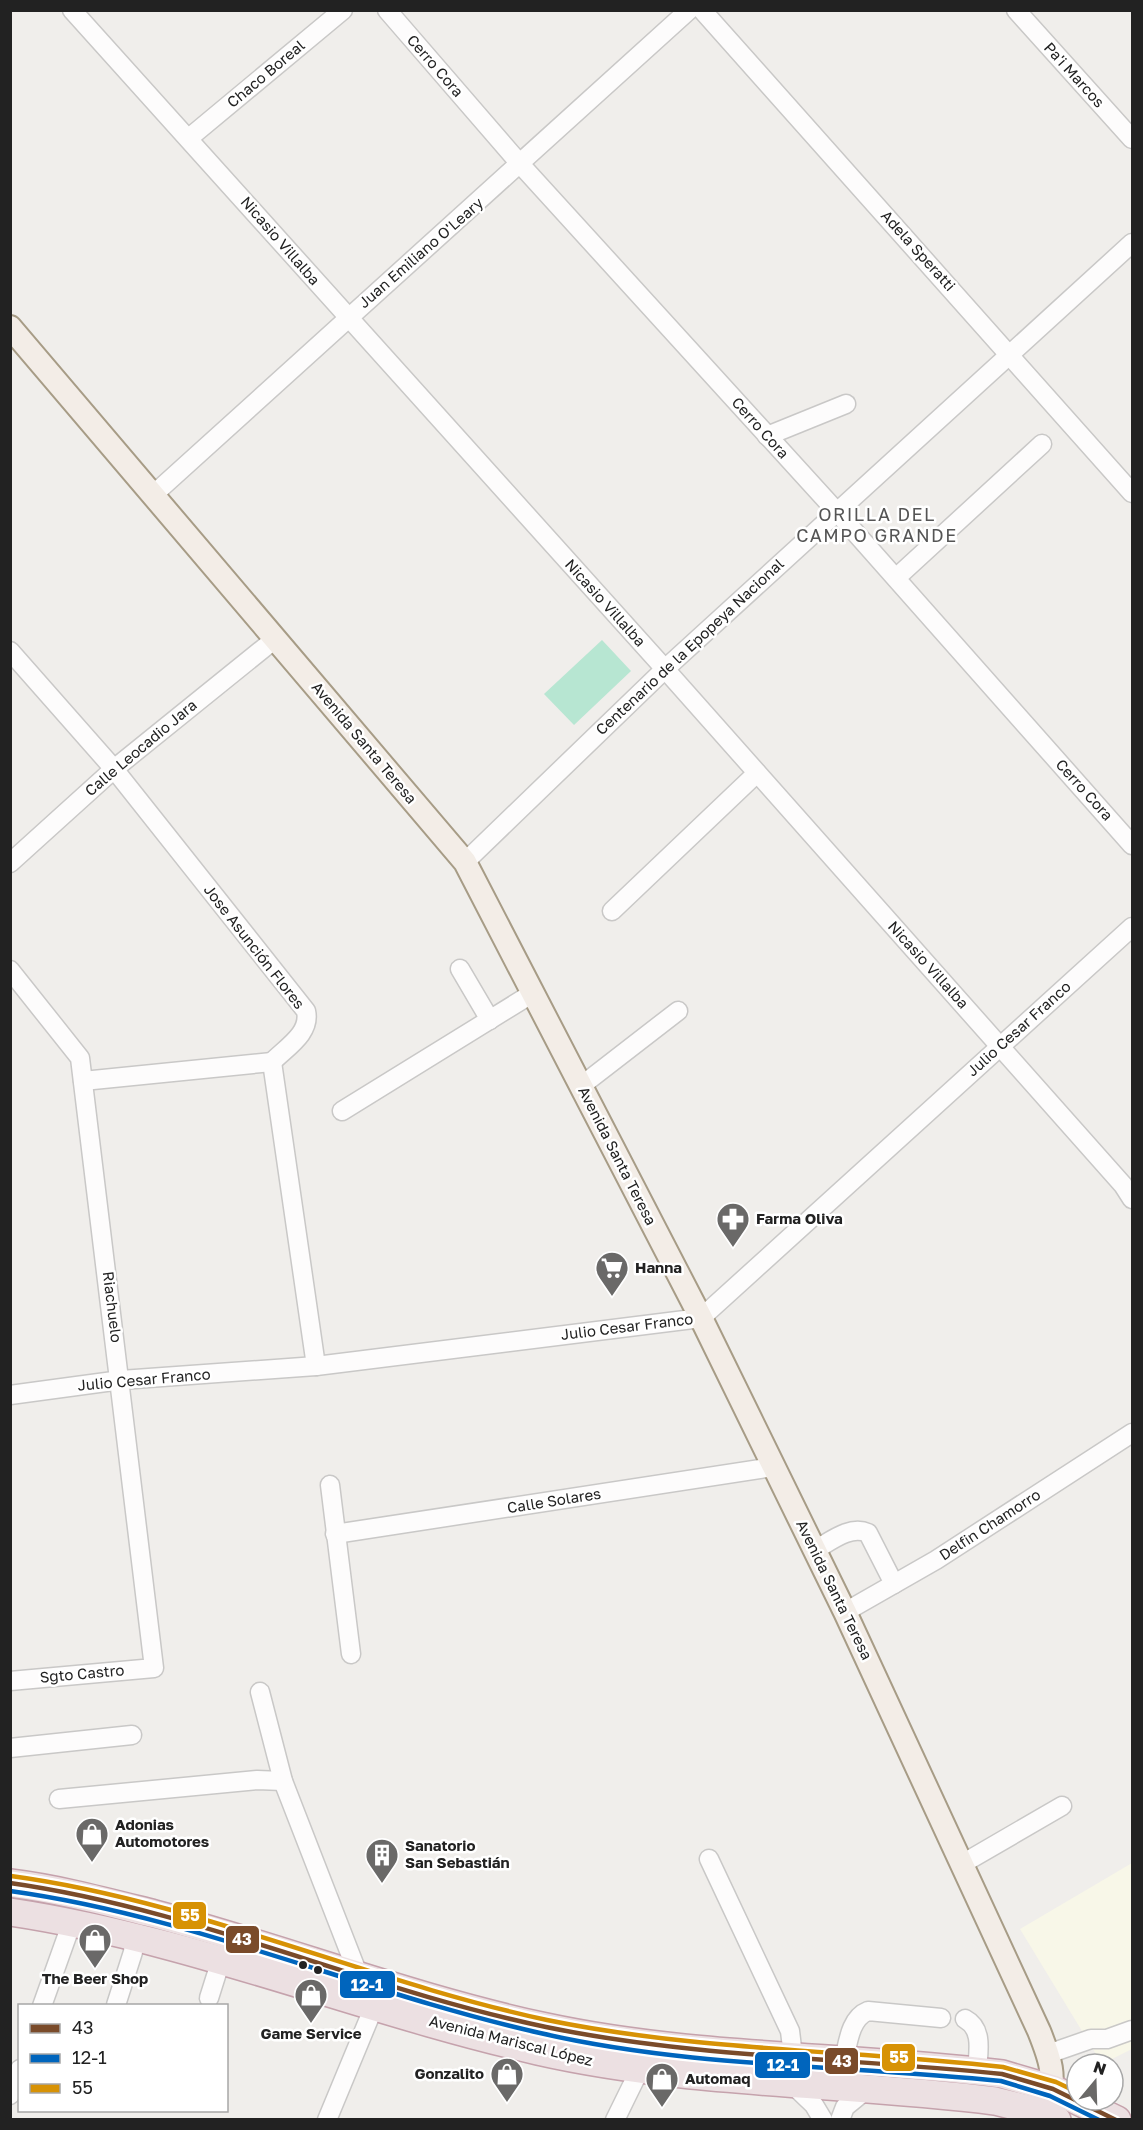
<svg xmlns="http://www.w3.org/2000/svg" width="1143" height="2130" viewBox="0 0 1143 2130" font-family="'Golos Text',sans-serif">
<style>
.education{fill:#f8f7e8}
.pitch{fill:#b7e6d2}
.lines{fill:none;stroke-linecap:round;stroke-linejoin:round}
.minor-casing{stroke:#c9c8c7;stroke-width:21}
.major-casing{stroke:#a79c86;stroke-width:26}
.highway-casing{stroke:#c5a2ac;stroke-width:30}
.minor{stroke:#fdfcfc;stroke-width:18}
.major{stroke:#f3ede7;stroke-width:22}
.highway{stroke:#ece0e2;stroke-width:27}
.bus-1-casing{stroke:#fff;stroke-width:9}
.bus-2-casing{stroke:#fff;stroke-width:9}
.bus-3-casing{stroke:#fff;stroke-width:9}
.bus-1{stroke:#7a4b2a;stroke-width:4.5}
.bus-2{stroke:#0065bd;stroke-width:4.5}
.bus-3{stroke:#d79205;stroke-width:4.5}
.bus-dot{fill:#222;stroke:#fff;stroke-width:2}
.labels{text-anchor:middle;stroke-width:5;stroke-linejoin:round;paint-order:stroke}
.street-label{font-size:15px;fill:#222;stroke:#fff}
.poi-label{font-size:15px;font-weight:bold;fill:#222;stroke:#fff;text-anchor:start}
.quarter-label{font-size:18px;letter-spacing:1.5px;fill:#555;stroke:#fff}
.line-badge{stroke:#fff;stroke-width:2}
.badge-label{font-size:16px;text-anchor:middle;font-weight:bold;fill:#fff}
</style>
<rect width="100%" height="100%" fill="#f0eeeb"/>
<polygon class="education" points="1132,1863 1132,2049 1102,2064 1020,1929"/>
<polygon class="pitch" points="602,640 631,671 574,725 544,694"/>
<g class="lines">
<defs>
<g id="minor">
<polyline points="72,10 665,669 1123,1185 1132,1199"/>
<polyline points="387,10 521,165 837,512 1132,845"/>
<polyline points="702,10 1132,493"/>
<polyline points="1016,10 1132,139"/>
<polyline points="189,138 343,10"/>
<polyline points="767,436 846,404"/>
<polyline points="153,495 689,10"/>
<polyline points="896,578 1042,444"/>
<path d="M10 651 114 769 306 1011C311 1033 287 1047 272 1062"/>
<polyline points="465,862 665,669 1132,243"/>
<polyline points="10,863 114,769 275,639"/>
<polyline points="612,911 757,773"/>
<polyline points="460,969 490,1020"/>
<polyline points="10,970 80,1058 154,1668 10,1681"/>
<polyline points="272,1062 316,1366"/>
<polyline points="83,1081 272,1062"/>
<polyline points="581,1086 678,1011"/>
<polyline points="342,1111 533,993"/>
<polyline points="10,1395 121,1380 316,1366 701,1318 1132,927"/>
<polyline points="330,1485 351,1654"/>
<polyline points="335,1534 773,1467"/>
<path d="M815 1550C831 1541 850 1525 868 1533L894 1584"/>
<polyline points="845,1612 936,1560 1132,1433"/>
<polyline points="260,1692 283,1781 358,1974"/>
<polyline points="10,1748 132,1735"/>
<polyline points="59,1799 257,1780 283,1781"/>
<polyline points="709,1859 790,2031 793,2056"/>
<polyline points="962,1864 1062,1806"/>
<polyline points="209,1998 221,1960"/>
<polyline points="116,2005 133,1952 134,1937"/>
<polyline points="42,2006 72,1922"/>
<path d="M965 2019C984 2029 978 2053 977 2071"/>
<polyline points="1048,2054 1091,2039 1107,2039 1132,2030"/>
<path d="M844 2060C848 2043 850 2018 868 2011L941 2018"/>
<polyline points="791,2083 814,2105 823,2120"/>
<polyline points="10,2095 20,2069"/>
<polyline points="327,2120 378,1997"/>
<polyline points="615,2120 640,2069"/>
<polyline points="840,2120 845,2107 867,2089"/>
</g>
<path id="major" d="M10 327 465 862 701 1318 845 1612 1039 2031C1049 2056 1058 2078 1046 2104"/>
<g id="highway">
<path d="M10 1883C59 1889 107 1902 155 1914 286 1949 414 1999 546 2027 695 2059 851 2055 1002 2074L1053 2089 1117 2120"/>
<path d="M10 1912C191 1939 361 2011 538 2051 688 2085 844 2082 995 2101L1043 2113 1057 2120"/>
</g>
</defs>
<use href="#minor" class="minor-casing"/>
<use href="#major" class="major-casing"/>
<use href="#highway" class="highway-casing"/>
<use href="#minor" class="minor"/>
<use href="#major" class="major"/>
<use href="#highway" class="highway"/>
<defs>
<path id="bus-1" d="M10 1883C194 1909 365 1989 546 2027 696 2058 850 2058 1002 2074L1053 2089 1116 2120"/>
<path id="bus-2" d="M10 1891C192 1916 362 1993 540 2033 691 2068 848 2065 1001 2081L1050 2096 1099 2120"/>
<path id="bus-3" d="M11 1876C195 1901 366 1981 547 2020 697 2051 851 2050 1003 2067L1056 2082 1077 2092"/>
</defs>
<use href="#bus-1" class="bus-1-casing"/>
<use href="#bus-2" class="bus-2-casing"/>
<use href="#bus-3" class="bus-3-casing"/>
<use href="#bus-1" class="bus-1"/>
<use href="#bus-2" class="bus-2"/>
<use href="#bus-3" class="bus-3"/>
</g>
<defs>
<symbol id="pharmacy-pin" viewBox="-11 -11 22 30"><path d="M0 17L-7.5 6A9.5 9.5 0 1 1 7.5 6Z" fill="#6a6968" stroke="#fff"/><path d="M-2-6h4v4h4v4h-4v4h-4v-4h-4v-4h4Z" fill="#fff"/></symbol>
<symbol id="supermarket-pin" viewBox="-11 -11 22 30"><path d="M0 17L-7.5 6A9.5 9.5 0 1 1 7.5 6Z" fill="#6a6968" stroke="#fff"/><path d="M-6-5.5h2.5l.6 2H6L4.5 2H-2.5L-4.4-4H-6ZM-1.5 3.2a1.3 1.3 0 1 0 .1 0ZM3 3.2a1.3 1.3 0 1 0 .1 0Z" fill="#fff"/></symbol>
<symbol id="shop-pin" viewBox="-11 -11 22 30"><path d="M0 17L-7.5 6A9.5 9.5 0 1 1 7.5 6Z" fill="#6a6968" stroke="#fff"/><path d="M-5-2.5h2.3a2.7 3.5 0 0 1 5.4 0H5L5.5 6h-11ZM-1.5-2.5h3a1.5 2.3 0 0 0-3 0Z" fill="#fff"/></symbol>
<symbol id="building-pin" viewBox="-11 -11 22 30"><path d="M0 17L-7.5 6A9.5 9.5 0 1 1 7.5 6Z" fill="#6a6968" stroke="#fff"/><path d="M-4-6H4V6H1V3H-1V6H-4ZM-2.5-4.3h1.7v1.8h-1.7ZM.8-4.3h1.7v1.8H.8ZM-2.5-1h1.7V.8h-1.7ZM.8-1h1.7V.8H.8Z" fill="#fff"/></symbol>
</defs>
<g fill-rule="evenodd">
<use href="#pharmacy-pin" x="714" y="1200" width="38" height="52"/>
<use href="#supermarket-pin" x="593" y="1249" width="38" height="52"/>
<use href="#shop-pin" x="73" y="1815" width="38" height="52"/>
<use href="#building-pin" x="363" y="1836" width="38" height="52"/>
<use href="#shop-pin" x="76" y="1921" width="38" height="52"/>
<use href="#shop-pin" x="292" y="1976" width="38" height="52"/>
<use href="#shop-pin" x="488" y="2055" width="38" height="52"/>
<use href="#shop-pin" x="643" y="2060" width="38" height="52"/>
</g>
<g class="bus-dot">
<circle cx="303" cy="1965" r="5"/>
<circle cx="318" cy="1970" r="5"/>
</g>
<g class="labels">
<g class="street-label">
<text transform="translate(435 66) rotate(49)" y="5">Cerro Cora</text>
<text transform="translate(266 74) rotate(-40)" y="5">Chaco Boreal</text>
<text transform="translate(1074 75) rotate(48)" y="5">Pa'i Marcos</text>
<text transform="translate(280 241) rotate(49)" y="5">Nicasio Villalba</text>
<text transform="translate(918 251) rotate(48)" y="5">Adela Speratti</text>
<text transform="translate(421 253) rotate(-41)" y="5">Juan Emiliano O'Leary</text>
<text transform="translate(760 428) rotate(48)" y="5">Cerro Cora</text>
<text transform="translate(605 603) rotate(48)" y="5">Nicasio Villalba</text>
<text transform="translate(690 647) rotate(-43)" y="5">Centenario de la Epopeya Nacional</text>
<text transform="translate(364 743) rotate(50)" y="5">Avenida Santa Teresa</text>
<text transform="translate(141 748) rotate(-40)" y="5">Calle Leocadio Jara</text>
<text transform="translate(1084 790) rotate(48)" y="5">Cerro Cora</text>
<text transform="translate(254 947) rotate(52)" y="5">Jose Asunción Flores</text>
<text transform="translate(928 965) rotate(48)" y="5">Nicasio Villalba</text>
<text transform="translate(1019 1029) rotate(-42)" y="5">Julio Cesar Franco</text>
<text transform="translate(617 1156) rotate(63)" y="5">Avenida Santa Teresa</text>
<text transform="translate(112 1307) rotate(83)" y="5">Riachuelo</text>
<text transform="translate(627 1327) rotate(-7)" y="5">Julio Cesar Franco</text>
<text transform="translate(144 1380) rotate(-5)" y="5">Julio Cesar Franco</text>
<text transform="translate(554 1501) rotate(-9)" y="5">Calle Solares</text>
<text transform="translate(990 1525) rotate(-33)" y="5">Delfin Chamorro</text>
<text transform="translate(834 1590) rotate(64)" y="5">Avenida Santa Teresa</text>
<text transform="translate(82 1674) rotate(-5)" y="5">Sgto Castro</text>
<text transform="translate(511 2041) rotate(14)" y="5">Avenida Mariscal López</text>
</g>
<g class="poi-label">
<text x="756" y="1224">Farma Oliva</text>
<text x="635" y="1273">Hanna</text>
<text x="115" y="1830">Adonias<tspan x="115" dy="17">Automotores</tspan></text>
<text x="405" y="1851">Sanatorio<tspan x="405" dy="17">San Sebastián</tspan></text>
<text x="95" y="1984" text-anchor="middle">The Beer Shop</text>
<text x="311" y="2039" text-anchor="middle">Game Service</text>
<text x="484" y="2079" text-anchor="end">Gonzalito</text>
<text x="685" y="2084">Automaq</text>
</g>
<g class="quarter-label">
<text x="877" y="521">ORILLA DEL<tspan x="877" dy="21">CAMPO GRANDE</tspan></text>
</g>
</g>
<g class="line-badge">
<rect x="172" y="1901" width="35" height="29" rx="6" fill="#d79205"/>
<rect x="225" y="1925" width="35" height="29" rx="6" fill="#7a4b2a"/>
<rect x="339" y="1970" width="57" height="29" rx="6" fill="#0065bd"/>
<rect x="881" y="2043" width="35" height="29" rx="6" fill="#d79205"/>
<rect x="824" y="2047" width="35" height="28" rx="6" fill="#7a4b2a"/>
<rect x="754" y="2051" width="57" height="28" rx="6" fill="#0065bd"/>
</g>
<g class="badge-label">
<text x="190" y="1921">55</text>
<text x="242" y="1945">43</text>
<text x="367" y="1991">12-1</text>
<text x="899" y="2063">55</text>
<text x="842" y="2067">43</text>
<text x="783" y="2071">12-1</text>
</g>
<rect width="1143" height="2130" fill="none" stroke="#222222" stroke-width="24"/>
<rect x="18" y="2004" width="210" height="108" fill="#ffffff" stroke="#a7a7a7" stroke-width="1.5"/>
<rect x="30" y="2024" width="30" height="9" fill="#7a4b2a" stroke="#a7a7a7" stroke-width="1.5"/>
<text x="72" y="2034" font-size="18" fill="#222222">43</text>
<rect x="30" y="2054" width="30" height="9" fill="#0065bd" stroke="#a7a7a7" stroke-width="1.5"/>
<text x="72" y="2064" font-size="18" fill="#222222">12-1</text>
<rect x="30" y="2084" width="30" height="9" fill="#d79205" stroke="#a7a7a7" stroke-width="1.5"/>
<text x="72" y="2094" font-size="18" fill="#222222">55</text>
<g transform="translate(1095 2082) rotate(19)"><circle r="28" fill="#ffffff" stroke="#a7a7a7" stroke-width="1.5"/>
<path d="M0-4.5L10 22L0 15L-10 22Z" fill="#6a6968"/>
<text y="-9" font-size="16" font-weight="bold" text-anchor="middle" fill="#222222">N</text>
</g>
</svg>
